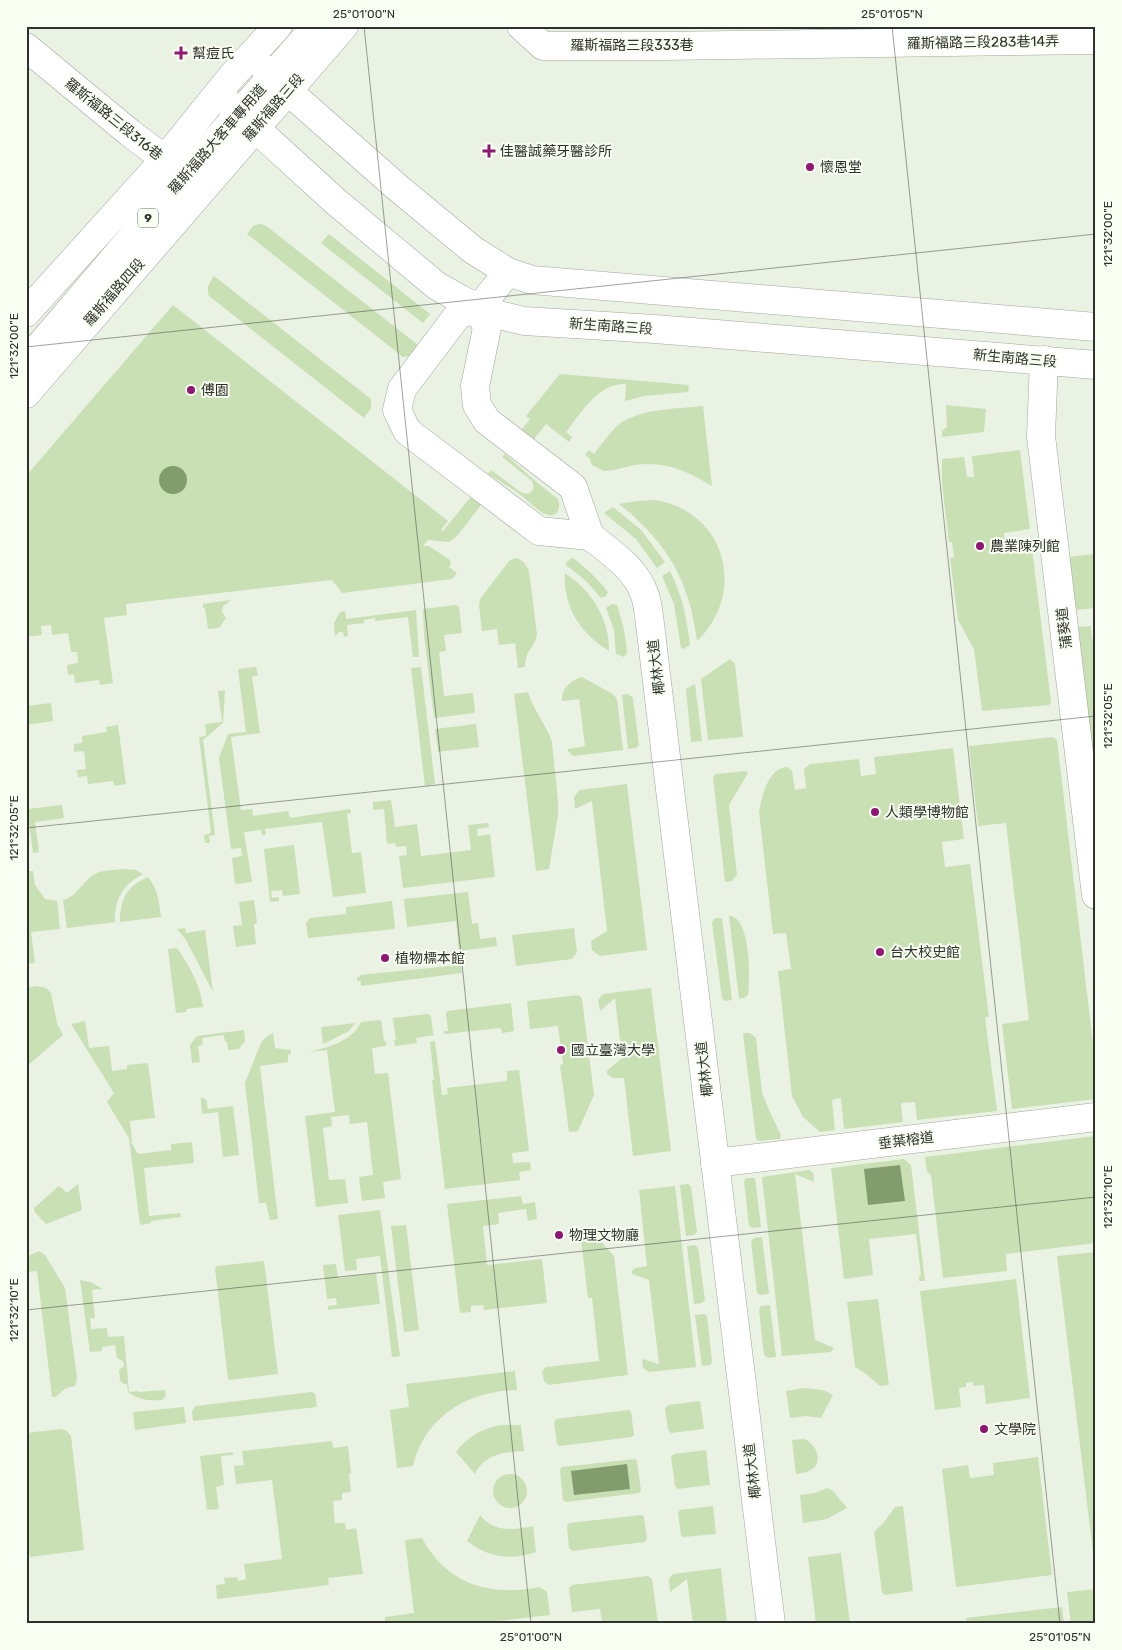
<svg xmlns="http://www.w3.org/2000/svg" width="1122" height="1650" viewBox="0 0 1122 1650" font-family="Rubik,'Noto Sans TC',sans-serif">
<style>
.green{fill:#c8e0b4}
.water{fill:#839c6d}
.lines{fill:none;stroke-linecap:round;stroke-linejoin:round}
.minor-casing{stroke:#a0a79b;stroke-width:29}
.major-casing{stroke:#a0a79b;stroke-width:29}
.minor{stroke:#fff;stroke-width:28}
.major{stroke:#fff;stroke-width:28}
.ticks{fill:none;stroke:#2f312c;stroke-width:1;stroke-opacity:0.45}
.poi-dot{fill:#911572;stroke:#f8fff2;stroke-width:2}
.labels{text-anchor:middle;stroke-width:4;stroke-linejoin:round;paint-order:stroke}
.shield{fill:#f8fff2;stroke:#6b6f67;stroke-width:1}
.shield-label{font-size:12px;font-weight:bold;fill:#2f312c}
.street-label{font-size:14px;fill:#2f312c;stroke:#f8fff2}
.poi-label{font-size:14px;fill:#2f312c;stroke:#f8fff2;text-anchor:start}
.neatline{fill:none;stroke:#2f312c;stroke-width:2}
.ticks-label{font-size:12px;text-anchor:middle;fill:#2f312c}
</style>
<rect width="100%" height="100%" fill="#eaf2e4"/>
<g class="green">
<polygon points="259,224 265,225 418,345 410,356 403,357 247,234 253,226"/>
<polygon points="329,234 430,314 423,323 321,243"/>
<path d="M214 276 371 399V408L364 418 209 296C206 287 209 284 214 276Z"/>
<polygon points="173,305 448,521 441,530 443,531 474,493 484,501 458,535 449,542 428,540 423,546 429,546 450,560 451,564 449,567 457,573 452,579 342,593 332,580 126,604 127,615 104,618 113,683 100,685 99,680 75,683 74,674 68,675 67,665 78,663 77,652 71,652 68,633 52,635 51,625 41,626 42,635 26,637 26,476"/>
<path d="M560 374 689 385 688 392 644 396 625 401 626 384C598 383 582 412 566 432L572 437 569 442 546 424 531 443 519 433 530 419 526 416Z"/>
<polygon points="946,405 986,409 984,432 942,437 942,431 947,427"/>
<path d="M703 406 712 486C686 471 666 461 635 465 624 467 614 471 604 471L592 465 589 458 585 455 589 450 594 454C601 445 608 435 616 427 636 408 677 409 703 406Z"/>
<polygon points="1020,450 1030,529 1004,533 1007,552 1032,549 1051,702 1049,705 982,711 974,649 958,620 950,558 954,557 952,542 949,542 942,483 942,459 964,457 967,477 974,477 972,456"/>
<path d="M505 454 534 480 558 499C561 507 558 517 548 515 539 513 529 501 522 496 511 488 500 481 488 474L491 470 522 493C531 496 537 489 531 480L502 457Z"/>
<path d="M654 500C725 510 748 592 697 641 690 581 666 541 619 504L637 501Z"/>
<polygon points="613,507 641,530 665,562 657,568 636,539 604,513"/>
<polygon points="1094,554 1096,608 1075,610 1068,557"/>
<path d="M515 558C522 559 526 564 529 571L537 635C534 649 525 650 525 667L518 668 515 643 499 645 497 629 482 631 479 605 480 599 509 561Z"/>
<path d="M573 558C587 569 598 579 608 592L606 596 601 598 586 581 566 565 567 561Z"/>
<path d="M670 571C682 595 687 619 690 645L683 649 681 648 674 604 662 576Z"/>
<path d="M565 573C592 591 609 618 609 651 580 633 563 607 565 573Z"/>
<polygon points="231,600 223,606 222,611 226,618 219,628 208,629 205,608 203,608 203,604"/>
<polygon points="612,604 617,605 624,629 627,653 624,657 616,654 614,630 606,608"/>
<polygon points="456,605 459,607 462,633 444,635 446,651 439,652 444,696 473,693 475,713 434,718 424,635 423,609"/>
<polygon points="416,610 419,657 413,657 408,617 375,621 375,618 364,620 364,623 347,625 348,636 344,637 343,632 339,632 335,636 334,623 340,612 345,611 346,619"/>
<polygon points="1091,626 1092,639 1096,639 1096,781 1077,627"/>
<polygon points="730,659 735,664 743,737 708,740 701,679"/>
<polygon points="256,667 258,675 252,677 260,733 231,737 241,810 252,809 253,816 288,811 290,818 350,809 351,813 347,814 352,853 361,852 366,893 333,897 322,822 265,829 266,835 262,835 261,830 244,832 252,882 235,884 232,858 242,856 241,848 231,849 219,758 228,734 246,732 238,669"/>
<polygon points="421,667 435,784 425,786 411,668"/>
<path d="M582 677 613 694 617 699 623 750 573 756 568 751V749L585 746 579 699 562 701C561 689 571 680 582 677Z"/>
<polygon points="695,684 702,741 691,742 686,689"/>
<polygon points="225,690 223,723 203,740 215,835 209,836 210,843 205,843 204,835 209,834 211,832 199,737 206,736 205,724 222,722 218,691"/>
<path d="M528 692C533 710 546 724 552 742L558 801V815L549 869 536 871 514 694Z"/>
<polygon points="628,694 633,698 639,745 636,748 628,749 622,695"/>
<polygon points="51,703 53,721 26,725 26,706"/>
<polygon points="476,724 479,747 438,752 435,729"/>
<polygon points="118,725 126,784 114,786 113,781 88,784 87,776 78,777 77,770 86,769 84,751 74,752 74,744 82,743 82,736 107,732 106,727"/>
<polygon points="1053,737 1057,740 1096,1069 1096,1099 1012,1109 1002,1024 1029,1020 1006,823 978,826 969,746"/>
<path d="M953 748 964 839 942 842 945 867 970 864 989 1017H985L997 1111 917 1120 915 1102 901 1103 903 1122 844 1129 841 1098 834 1099 832 1101 835 1130 820 1132 803 1117 792 1096 778 971 791 969 786 933 773 934 759 812C762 797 768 767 788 767L792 771 795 790 806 788 804 769 810 764 859 759 861 776 876 774 874 757Z"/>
<polygon points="746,771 748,773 729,805 737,875 732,881 725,882 713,777 716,774"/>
<polygon points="627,784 647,950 600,956 592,950 591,941 607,931 592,801 575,809 574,797 580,790"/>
<polygon points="391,800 395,827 417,824 421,856 471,850 468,825 488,823 489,827 477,829 478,836 490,834 495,877 403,888 399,856 407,855 406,846 396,847 395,843 387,844 384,809 373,810 373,802"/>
<polygon points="62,805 64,818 35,822 39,852 33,853 27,809"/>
<polygon points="294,845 300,894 283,896 282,890 271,891 272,898 279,897 279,901 270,902 264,849"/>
<polygon points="26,850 29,871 33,871 35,885 45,899 57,901 60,929 31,932 35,963 26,964"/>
<path d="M124 869 136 870 143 874C123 884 114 900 115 922L67 928 63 900C76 897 82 883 93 875 101 870 114 870 124 869Z"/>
<path d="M148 877C158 890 159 901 161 917L120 922C120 899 127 886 148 877Z"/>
<polygon points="468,892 472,924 478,923 480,939 496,937 497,946 459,951 456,921 407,927 404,899"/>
<polygon points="254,900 257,923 254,924 256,944 236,947 233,926 242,925 239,902"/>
<polygon points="392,901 395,929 308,938 306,923 310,918 346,914 346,907"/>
<path d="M729 916C751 916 750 980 748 995L744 998 739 999Z"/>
<polygon points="715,918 722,918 732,1000 725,1001 722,998 712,922"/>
<polygon points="185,928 186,933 205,930 213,992 186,940 177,929"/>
<polygon points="574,928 577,952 572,959 516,966 512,935"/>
<path d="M177 948C189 965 201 986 203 1007L187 1009 186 1012 176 1013 168 949Z"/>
<polygon points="461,965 462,973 361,986 361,981 357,981 357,977 360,977 360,975"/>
<polygon points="37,986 46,988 51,993 57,1023 63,1035 26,1067 26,988"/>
<polygon points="651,988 671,1151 633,1156 624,1078 613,1078 607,1074 607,1071 622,1058 615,998 600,1011 598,1000 603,994"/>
<polygon points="579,995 582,999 594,1095 578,1131 569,1132 560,1065 563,1064 558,1026 530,1029 527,1001"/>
<polygon points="511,1003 514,1031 502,1033 501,1028 445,1034 444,1031 448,1031 446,1014 447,1011"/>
<polygon points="428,1014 431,1016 433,1033 434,1035 416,1038 417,1043 395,1046 394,1040 396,1040 393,1018"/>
<path d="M381 1020 384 1041H386V1046L372 1048 375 1074 388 1073 401 1179 383 1182 385 1198 362 1201 359 1177 373 1175 367 1122 350 1124 349 1115 331 1117 332 1126 323 1128 329 1180 345 1179 348 1203 316 1207 305 1116 335 1112 327 1050 308 1052C327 1048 353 1041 361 1022Z"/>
<polygon points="85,1021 89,1048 109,1046 112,1071 127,1069 127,1065 148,1063 155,1118 130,1121 132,1141 131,1142 138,1154 171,1150 171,1144 192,1142 194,1163 144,1168 149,1216 180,1213 181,1217 151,1221 151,1223 140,1225 129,1138 107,1102 114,1093 71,1024"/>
<polygon points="355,1023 349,1031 323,1044 321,1027"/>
<polygon points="244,1030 245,1041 239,1049 228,1050 227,1042 225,1042 224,1035 202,1038 203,1045 198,1046 200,1062 192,1063 190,1045 197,1036"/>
<polygon points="273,1033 275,1048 291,1050 291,1054 288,1055 288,1062 260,1066 278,1219 270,1220 266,1203 259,1203 245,1083 261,1043 266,1037"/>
<polygon points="743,1033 750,1033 756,1038 762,1093 772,1117 781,1135 780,1139 759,1141 756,1139"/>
<polygon points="435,1041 442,1095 448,1094 447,1088 507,1081 507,1071 519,1070 529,1151 512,1153 513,1163 530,1162 531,1170 519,1172 520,1180 445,1189 432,1080 434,1080 430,1042"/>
<polygon points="204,1098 204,1100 206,1099 208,1109 233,1106 239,1155 223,1157 218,1112 202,1114 201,1098"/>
<polygon points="1096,1136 1096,1243 1006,1254 1007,1271 943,1278 931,1175 927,1172 925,1157"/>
<polygon points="904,1159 911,1165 925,1281 919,1281 919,1277 921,1276 916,1234 869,1239 873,1275 844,1279 831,1168"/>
<polygon points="809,1170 813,1173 814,1182 795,1174 815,1340 834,1348 831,1352 782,1356 762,1177"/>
<polygon points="746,1178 755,1178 761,1227 753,1228 749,1226 744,1181"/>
<polygon points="78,1184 82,1210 46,1224 34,1211 34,1208 59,1186 67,1193"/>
<polygon points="688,1184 691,1187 697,1232 694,1235 686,1236 680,1185"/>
<polygon points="675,1186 696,1367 649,1372 643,1368 642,1359 659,1364 649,1280 632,1274 632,1271 635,1268 647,1266 639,1190"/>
<polygon points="521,1196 523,1204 535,1202 537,1219 528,1221 526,1209 498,1213 499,1224 483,1226 487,1265 542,1259 547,1303 484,1310 483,1305 471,1306 471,1312 460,1313 447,1204"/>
<polygon points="380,1210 400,1356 392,1357 380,1256 356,1259 357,1270 345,1271 338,1215"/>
<polygon points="406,1225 419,1330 404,1332 391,1226"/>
<polygon points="590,1230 614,1256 628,1375 548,1385 544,1381 542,1372 546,1367 599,1361 592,1298 588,1298 580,1231"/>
<polygon points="762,1237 769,1294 760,1295 757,1293 751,1241 754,1238"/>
<polygon points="695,1245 698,1248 705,1300 702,1303 694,1304 687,1246"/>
<polygon points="39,1251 45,1255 65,1288 77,1378 75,1386 66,1388 55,1397 52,1397 37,1271 26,1272 26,1257"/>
<polygon points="1096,1252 1096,1577 1057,1256"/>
<polygon points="264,1261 278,1374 230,1380 228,1379 215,1268 217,1266"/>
<polygon points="336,1264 338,1278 376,1273 380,1304 328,1310 328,1306 337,1305 336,1298 327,1299 323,1265"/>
<polygon points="1016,1279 1030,1398 986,1404 984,1385 973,1386 973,1382 966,1383 966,1387 959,1388 961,1407 935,1410 920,1291"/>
<path d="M80 1280 90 1282 103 1289 92 1290 95 1318 90 1319 91 1329 107 1328 108 1337 124 1336 129 1392 138 1391 139 1392 165 1390 166 1396 162 1400C149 1401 139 1400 128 1392L127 1384H124L120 1381 119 1370 124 1366 123 1361 117 1358 115 1345 102 1347V1351L90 1352Z"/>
<polygon points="878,1299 889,1385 880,1386 866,1374 855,1367 847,1302"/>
<polygon points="770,1305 776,1357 768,1358 764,1355 759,1310 761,1306"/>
<polygon points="704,1314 707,1316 712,1362 710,1365 702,1366 695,1315"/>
<path d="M515 1371 517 1390C468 1391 425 1416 413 1466L397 1468 390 1410 409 1407 406 1384Z"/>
<polygon points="804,1388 823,1390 833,1395 821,1418 806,1416 790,1418 786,1391"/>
<polygon points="312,1392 315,1394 317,1407 193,1421 192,1411 196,1406"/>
<polygon points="700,1401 704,1429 671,1433 668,1430 665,1409 668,1405"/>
<polygon points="184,1407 186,1423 135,1430 133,1412"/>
<polygon points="629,1410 631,1412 634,1435 632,1437 560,1446 557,1444 554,1422 556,1419"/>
<path d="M502 1425H521L524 1451C504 1452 485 1454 475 1474L456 1452C468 1436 483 1428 502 1425Z"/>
<polygon points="61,1429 67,1431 71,1436 84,1550 30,1557 26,1535 26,1433"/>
<path d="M804 1439C817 1444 825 1464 809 1471 805 1473 800 1473 796 1474L792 1440Z"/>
<polygon points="332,1441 333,1448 348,1446 351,1473 349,1474 351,1492 342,1493 342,1500 333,1501 335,1523 345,1523 346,1530 356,1528 363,1574 328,1578 329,1585 217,1599 216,1585 225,1584 224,1578 237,1577 238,1581 246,1579 244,1564 282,1559 272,1480 236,1484 234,1466 244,1465 242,1451"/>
<polygon points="706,1450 710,1485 678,1489 675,1486 671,1457 674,1454"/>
<polygon points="233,1452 233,1455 221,1456 224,1485 216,1487 219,1509 207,1510 200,1456"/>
<polygon points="1038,1457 1052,1575 956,1587 942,1469 968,1465 970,1478 994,1475 993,1463"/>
<polygon points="635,1459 637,1461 641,1491 639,1493 566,1502 563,1500 560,1470 562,1467"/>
<circle cx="510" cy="1491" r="17"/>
<polygon points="827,1488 833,1491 847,1508 827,1519 803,1523 800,1495 815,1493"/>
<polygon points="713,1506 716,1534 683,1537 681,1535 678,1513 680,1510"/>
<polygon points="903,1506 913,1591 885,1595 882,1592 874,1532 884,1522 895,1507"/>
<path d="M480 1515C494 1533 514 1530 533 1526L536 1552C512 1561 487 1557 467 1541Z"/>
<polygon points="642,1515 644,1517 647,1539 644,1542 572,1551 569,1548 567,1526 569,1523"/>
<path d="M422 1538C447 1585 491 1597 540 1587L547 1592 550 1615 474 1624H385V1617L414 1613 405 1540Z"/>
<polygon points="841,1553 850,1624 816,1624 808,1557"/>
<polygon points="721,1568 727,1624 693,1624 687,1579 670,1592 669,1579 673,1574"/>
<polygon points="648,1576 652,1579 658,1624 602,1624 600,1609 572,1612 569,1588 572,1585"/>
<polygon points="1096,1589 1096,1624 1071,1624 1067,1592"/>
<polygon points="1062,1607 1064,1624 967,1624 966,1618"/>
</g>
<g class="water">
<circle cx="173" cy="480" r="14"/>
<polygon points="900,1165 905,1201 868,1205 864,1169"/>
<polygon points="627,1464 630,1489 574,1495 571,1471"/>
</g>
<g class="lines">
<defs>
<g id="minor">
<polyline points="521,26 543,46 664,46 1096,40"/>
<polyline points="26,47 130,133 183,173"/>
<polyline points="508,272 479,308 458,315 402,389 397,410 407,431 539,531 590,536"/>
<polyline points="479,308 487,328 475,386 477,405 487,421 573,487 590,536"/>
<polyline points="1044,360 1041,436 1096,895"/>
<path d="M590 536C610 552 635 568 644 593 647 600 648 608 649 616L771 1624"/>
<polyline points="715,1163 1096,1117"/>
</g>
<g id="major">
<polyline points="265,69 288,91 398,188 473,250 508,272 532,280 1096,327"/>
<polyline points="230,105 335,201 437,286 462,300 479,308 503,316 524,321 655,329 1096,365"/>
<polyline points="26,313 165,159 232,76 278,26"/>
<polyline points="26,362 167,196 316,26"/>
<polyline points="26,394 344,26"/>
</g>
</defs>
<use href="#minor" class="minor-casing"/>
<use href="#major" class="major-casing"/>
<use href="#minor" class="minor"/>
<use href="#major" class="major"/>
</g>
<path class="ticks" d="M364 26 531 1624M892 26 1060 1624M26 347 1096 234M26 828 1096 716M26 1310 1096 1197"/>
<g class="poi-dot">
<path d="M178.5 45.5h5v5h5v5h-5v5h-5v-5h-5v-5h5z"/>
<path d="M486.5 143.5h5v5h5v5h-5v5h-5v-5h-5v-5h5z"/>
<circle cx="810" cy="167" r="5"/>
<circle cx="191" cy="390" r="5"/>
<circle cx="980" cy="546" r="5"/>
<circle cx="875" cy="812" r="5"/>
<circle cx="880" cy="952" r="5"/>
<circle cx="385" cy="958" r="5"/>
<circle cx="561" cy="1050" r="5"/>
<circle cx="559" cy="1235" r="5"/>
<circle cx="984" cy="1429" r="5"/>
</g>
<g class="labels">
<rect class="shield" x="138" y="208.5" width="20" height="19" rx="4"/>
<g class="shield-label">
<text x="148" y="222">9</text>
</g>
<g class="street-label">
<text transform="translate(983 42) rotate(-1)" y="5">羅斯福路三段283巷14弄</text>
<text x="632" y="50">羅斯福路三段333巷</text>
<text transform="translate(273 107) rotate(-49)" y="5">羅斯福路三段</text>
<text transform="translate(114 119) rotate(39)" y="5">羅斯福路三段316巷</text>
<text transform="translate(217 139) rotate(-49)" y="5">羅斯福路大客車專用道</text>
<text transform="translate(114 292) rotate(-49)" y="5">羅斯福路四段</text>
<text transform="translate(611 326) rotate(4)" y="5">新生南路三段</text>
<text transform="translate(1015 358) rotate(5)" y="5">新生南路三段</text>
<text transform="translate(1064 628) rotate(-97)" y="5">蒲葵道</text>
<text transform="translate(656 667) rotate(-97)" y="5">椰林大道</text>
<text transform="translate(704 1069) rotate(-97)" y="5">椰林大道</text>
<text transform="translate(906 1140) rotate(-7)" y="5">垂葉榕道</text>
<text transform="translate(752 1471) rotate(-97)" y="5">椰林大道</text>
</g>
<g class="poi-label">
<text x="192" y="58">幫痘氏</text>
<text x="500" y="156">佳醫誠藥牙醫診所</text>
<text x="820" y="172">懷恩堂</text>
<text x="201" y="395">傅園</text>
<text x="990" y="551">農業陳列館</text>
<text x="885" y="817">人類學博物館</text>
<text x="890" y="957">台大校史館</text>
<text x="395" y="963">植物標本館</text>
<text x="571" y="1055">國立臺灣大學</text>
<text x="569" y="1240">物理文物廳</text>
<text x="994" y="1434">文學院</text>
</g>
</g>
<rect width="1122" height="1650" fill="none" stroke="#f8fff2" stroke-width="55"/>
<rect x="28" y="28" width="1066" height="1594" class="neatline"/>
<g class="ticks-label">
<text x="364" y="18">25°01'00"N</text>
<text x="892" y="18">25°01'05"N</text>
<text transform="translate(1108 234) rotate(-90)" y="4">121°32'00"E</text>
<text transform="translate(14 346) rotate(-90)" y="4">121°32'00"E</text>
<text transform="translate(1108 716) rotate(-90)" y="4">121°32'05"E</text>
<text transform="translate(14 828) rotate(-90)" y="4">121°32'05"E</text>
<text transform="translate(1108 1197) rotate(-90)" y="4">121°32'10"E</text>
<text transform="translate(14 1310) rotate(-90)" y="4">121°32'10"E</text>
<text x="531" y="1641">25°01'00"N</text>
<text x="1060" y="1641">25°01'05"N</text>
</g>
</svg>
